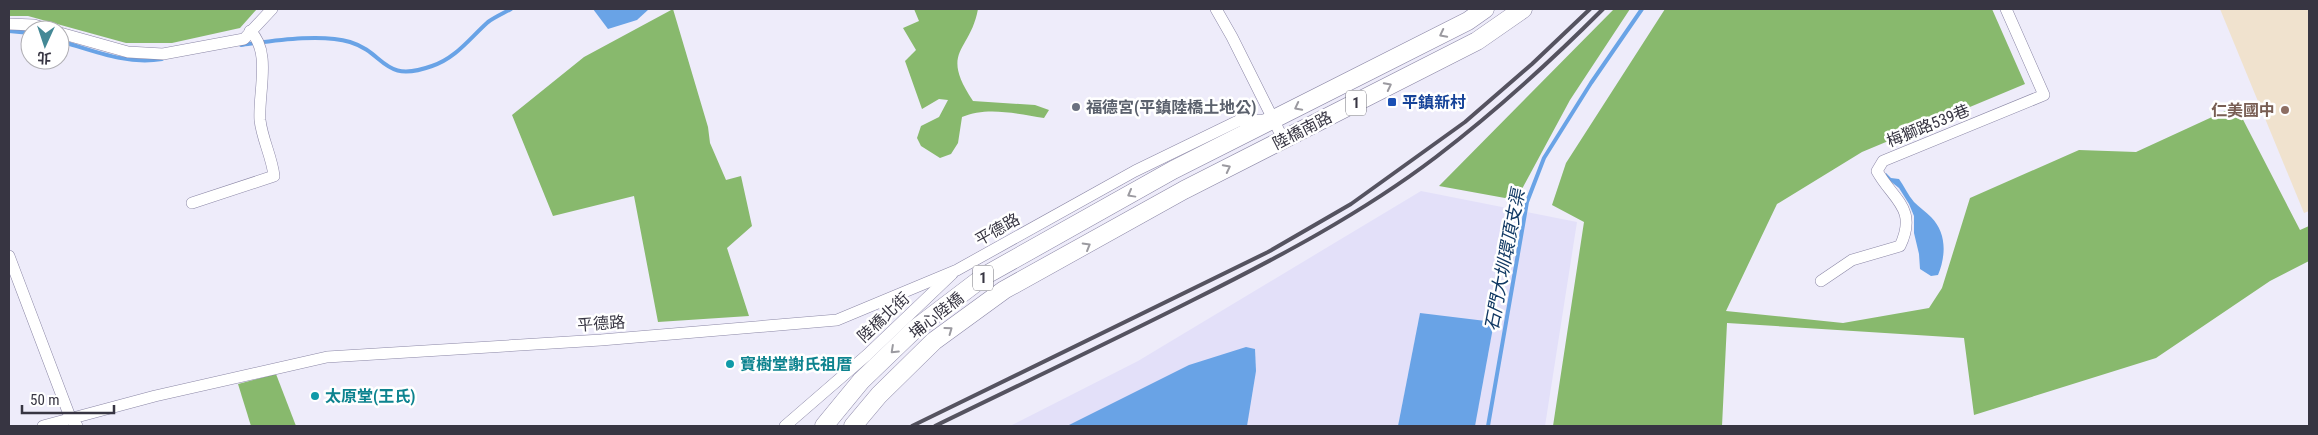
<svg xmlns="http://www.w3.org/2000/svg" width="2318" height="435" viewBox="0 0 2318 435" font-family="'Roboto Condensed','Noto Sans TC',sans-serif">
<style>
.built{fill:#e3e0f9}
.education{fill:#f0e2ce}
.forest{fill:#88b96d}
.water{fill:#69a3e6}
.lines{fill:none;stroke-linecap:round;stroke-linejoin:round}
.stream{stroke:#69a3e6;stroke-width:4}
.street-casing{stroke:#8b87a6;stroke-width:12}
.primary-casing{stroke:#8b87a6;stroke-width:19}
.street{stroke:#fff;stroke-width:11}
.primary{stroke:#fff;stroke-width:18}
.rail{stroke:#555360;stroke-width:4}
.oneway{stroke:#9b9aa0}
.transit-dot{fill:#1a4fb4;stroke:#fff;stroke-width:2}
.worship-dot{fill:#6b7280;stroke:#fff;stroke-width:2}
.education-dot{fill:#8d6e63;stroke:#fff;stroke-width:2}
.culture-dot{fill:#0f9aa8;stroke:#fff;stroke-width:2}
.labels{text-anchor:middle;stroke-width:5;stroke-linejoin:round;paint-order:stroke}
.shield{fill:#fff;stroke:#73727b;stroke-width:1}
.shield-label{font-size:15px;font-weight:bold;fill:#373542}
.transit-label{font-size:16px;font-weight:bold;fill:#164399;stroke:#fff;text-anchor:start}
.worship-label{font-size:16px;font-weight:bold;fill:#5b616d;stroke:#fff;text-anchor:start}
.education-label{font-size:16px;font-weight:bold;fill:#785e54;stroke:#fff;text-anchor:end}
.street-label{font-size:16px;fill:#373542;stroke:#fff}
.culture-label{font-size:16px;font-weight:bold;fill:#0d838f;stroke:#fff;text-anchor:start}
.water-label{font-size:18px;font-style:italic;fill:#103863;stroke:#fff}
</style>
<rect width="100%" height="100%" fill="#eeecfa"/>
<polygon class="built" points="1421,191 1577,222 1545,426 1010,426 1138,361"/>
<polygon class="education" points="2220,9 2309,9 2309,211 2304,213"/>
<g class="forest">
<polygon points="9,9 257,9 240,28 172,43 126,43 28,16 9,16"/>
<polygon points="673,9 708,127 710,143 726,180 741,176 752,226 727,248 749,316 658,322 634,196 553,216 512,115 584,57"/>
<path d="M914 9H978C970 53 939 50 973 101L1035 105 1049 110 1044 118C1018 114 987 106 962 117L958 143 951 154 940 158 921 146 917 138 921 126 939 117 948 100 939 99 922 109 905 61 916 50 903 28 919 21Z"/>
<polygon points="1614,9 1630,9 1570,100 1516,200 1439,186"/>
<polygon points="1665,9 1992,9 2025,84 1862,152 1777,204 1726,311 1843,323 1929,308 1942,288 1970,198 2079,150 2136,152 2236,106 2300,230 2309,226 2309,261 2270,281 2156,358 1974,415 1964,338 1727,323 1722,426 1553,426 1584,222 1552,205 1566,163"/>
<polygon points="276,374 296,426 251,426 238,384"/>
</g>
<g class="water">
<polygon points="593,9 649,9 637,20 608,29"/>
<path d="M1886 173 1891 178 1899 179C1904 186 1908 195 1914 202 1919 207 1926 212 1931 217 1947 233 1946 256 1938 275L1931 276 1920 269 1919 254 1914 233V216L1909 204 1899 188 1884 176Z"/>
<polygon points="1420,313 1494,322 1475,426 1398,426"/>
<polygon points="1246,347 1255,349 1256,371 1247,426 1067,426 1189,365"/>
</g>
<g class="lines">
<g class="stream">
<polyline points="9,31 30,33"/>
<path d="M60 41C94 51 127 65 162 59"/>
<path d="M241 45C272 41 320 33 350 42 386 53 382 84 432 66 456 58 470 38 488 22 495 17 504 13 511 9"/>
<polyline points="1488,426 1527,202 1544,158 1591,83 1642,9"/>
</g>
<defs>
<g id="street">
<polyline points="1216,9 1232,37 1283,139"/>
<polyline points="9,24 34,25 51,30"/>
<polyline points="60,33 128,52 163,54 244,39 272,9"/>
<path d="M192 203 274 176C272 157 262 139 260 120 258 93 272 51 250 31"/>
<polyline points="9,256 70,417 77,426"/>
<path d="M1821 281 1852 260 1900 246C1918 208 1893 200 1877 171L1883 161 2044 95 2006 9"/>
<polyline points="43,426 155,396 327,357 601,340 837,320 957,270 1135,171 1238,121 1267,120"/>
<polyline points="785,426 867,355 952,274"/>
</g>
<g id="primary">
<polyline points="824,426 861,381 915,329 986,275 1173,170 1468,21 1485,9"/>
<polyline points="853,426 879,395 934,341 1004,290 1184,190 1477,41 1523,9"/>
</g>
</defs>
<use href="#street" class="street-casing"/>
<use href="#primary" class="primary-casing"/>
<use href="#street" class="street"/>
<use href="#primary" class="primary"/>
<g class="rail">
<polyline points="912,426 1268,252 1351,204 1465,122 1532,64 1590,9"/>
<path d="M935 426C1021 384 1108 343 1193 300 1277 258 1361 214 1436 157 1495 112 1551 61 1603 9"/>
</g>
</g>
<defs><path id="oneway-chevron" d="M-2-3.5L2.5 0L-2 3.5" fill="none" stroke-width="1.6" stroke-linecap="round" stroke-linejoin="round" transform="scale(1.25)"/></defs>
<g class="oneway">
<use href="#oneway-chevron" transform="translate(1443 34) rotate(153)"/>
<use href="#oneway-chevron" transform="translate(1388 86) rotate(-27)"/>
<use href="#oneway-chevron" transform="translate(1298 107) rotate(153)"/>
<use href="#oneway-chevron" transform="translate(1227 168) rotate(-27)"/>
<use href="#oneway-chevron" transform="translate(1131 194) rotate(151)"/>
<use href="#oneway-chevron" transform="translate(1087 246) rotate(-30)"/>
<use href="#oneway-chevron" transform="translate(949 330) rotate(-36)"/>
<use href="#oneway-chevron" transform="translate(894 350) rotate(137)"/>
</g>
<rect class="transit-dot" x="1387" y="97" width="10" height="10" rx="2.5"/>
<circle class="worship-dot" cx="1076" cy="107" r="5"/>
<circle class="education-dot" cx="2285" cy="110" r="5"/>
<g class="culture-dot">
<circle cx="730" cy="364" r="5"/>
<circle cx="315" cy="396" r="5"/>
</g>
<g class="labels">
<g class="shield">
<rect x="1346" y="90.5" width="20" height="25" rx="4"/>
<rect x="973" y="265.5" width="20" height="25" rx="4"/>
</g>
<g class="shield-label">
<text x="1356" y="108">1</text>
<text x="983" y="283">1</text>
</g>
<g class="transit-label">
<text x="1402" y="108">平鎮新村</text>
</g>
<g class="worship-label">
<text x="1086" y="113">福德宮(平鎮陸橋土地公)</text>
</g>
<g class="education-label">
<text x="2275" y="116">仁美國中</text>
</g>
<g class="street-label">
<text transform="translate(1928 125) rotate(-22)" y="6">梅獅路539巷</text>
<text transform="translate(1302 130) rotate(-27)" y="6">陸橋南路</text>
<text transform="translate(997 229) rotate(-29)" y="6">平德路</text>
<text transform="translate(936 315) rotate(-38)" y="6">埔心陸橋</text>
<text transform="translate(883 317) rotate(-43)" y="6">陸橋北街</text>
<text transform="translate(601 323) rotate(-4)" y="6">平德路</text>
</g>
<g class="culture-label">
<text x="740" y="370">寶樹堂謝氏祖厝</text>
<text x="325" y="402">太原堂(王氏)</text>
</g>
<g class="water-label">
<text transform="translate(1505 260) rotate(-79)" y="6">石門大圳環頂支渠</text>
</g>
</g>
<rect width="2318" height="435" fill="none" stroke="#373542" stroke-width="20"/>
<g transform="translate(45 45) rotate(183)"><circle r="24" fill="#ffffff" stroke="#afaeb3"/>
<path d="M0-4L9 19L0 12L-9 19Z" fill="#448996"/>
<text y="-8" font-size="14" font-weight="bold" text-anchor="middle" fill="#373542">北</text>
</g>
<path d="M22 405v8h92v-8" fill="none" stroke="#373542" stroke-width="2.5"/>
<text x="30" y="405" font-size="15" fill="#373542" stroke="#ffffff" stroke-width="4" paint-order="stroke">50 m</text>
</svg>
